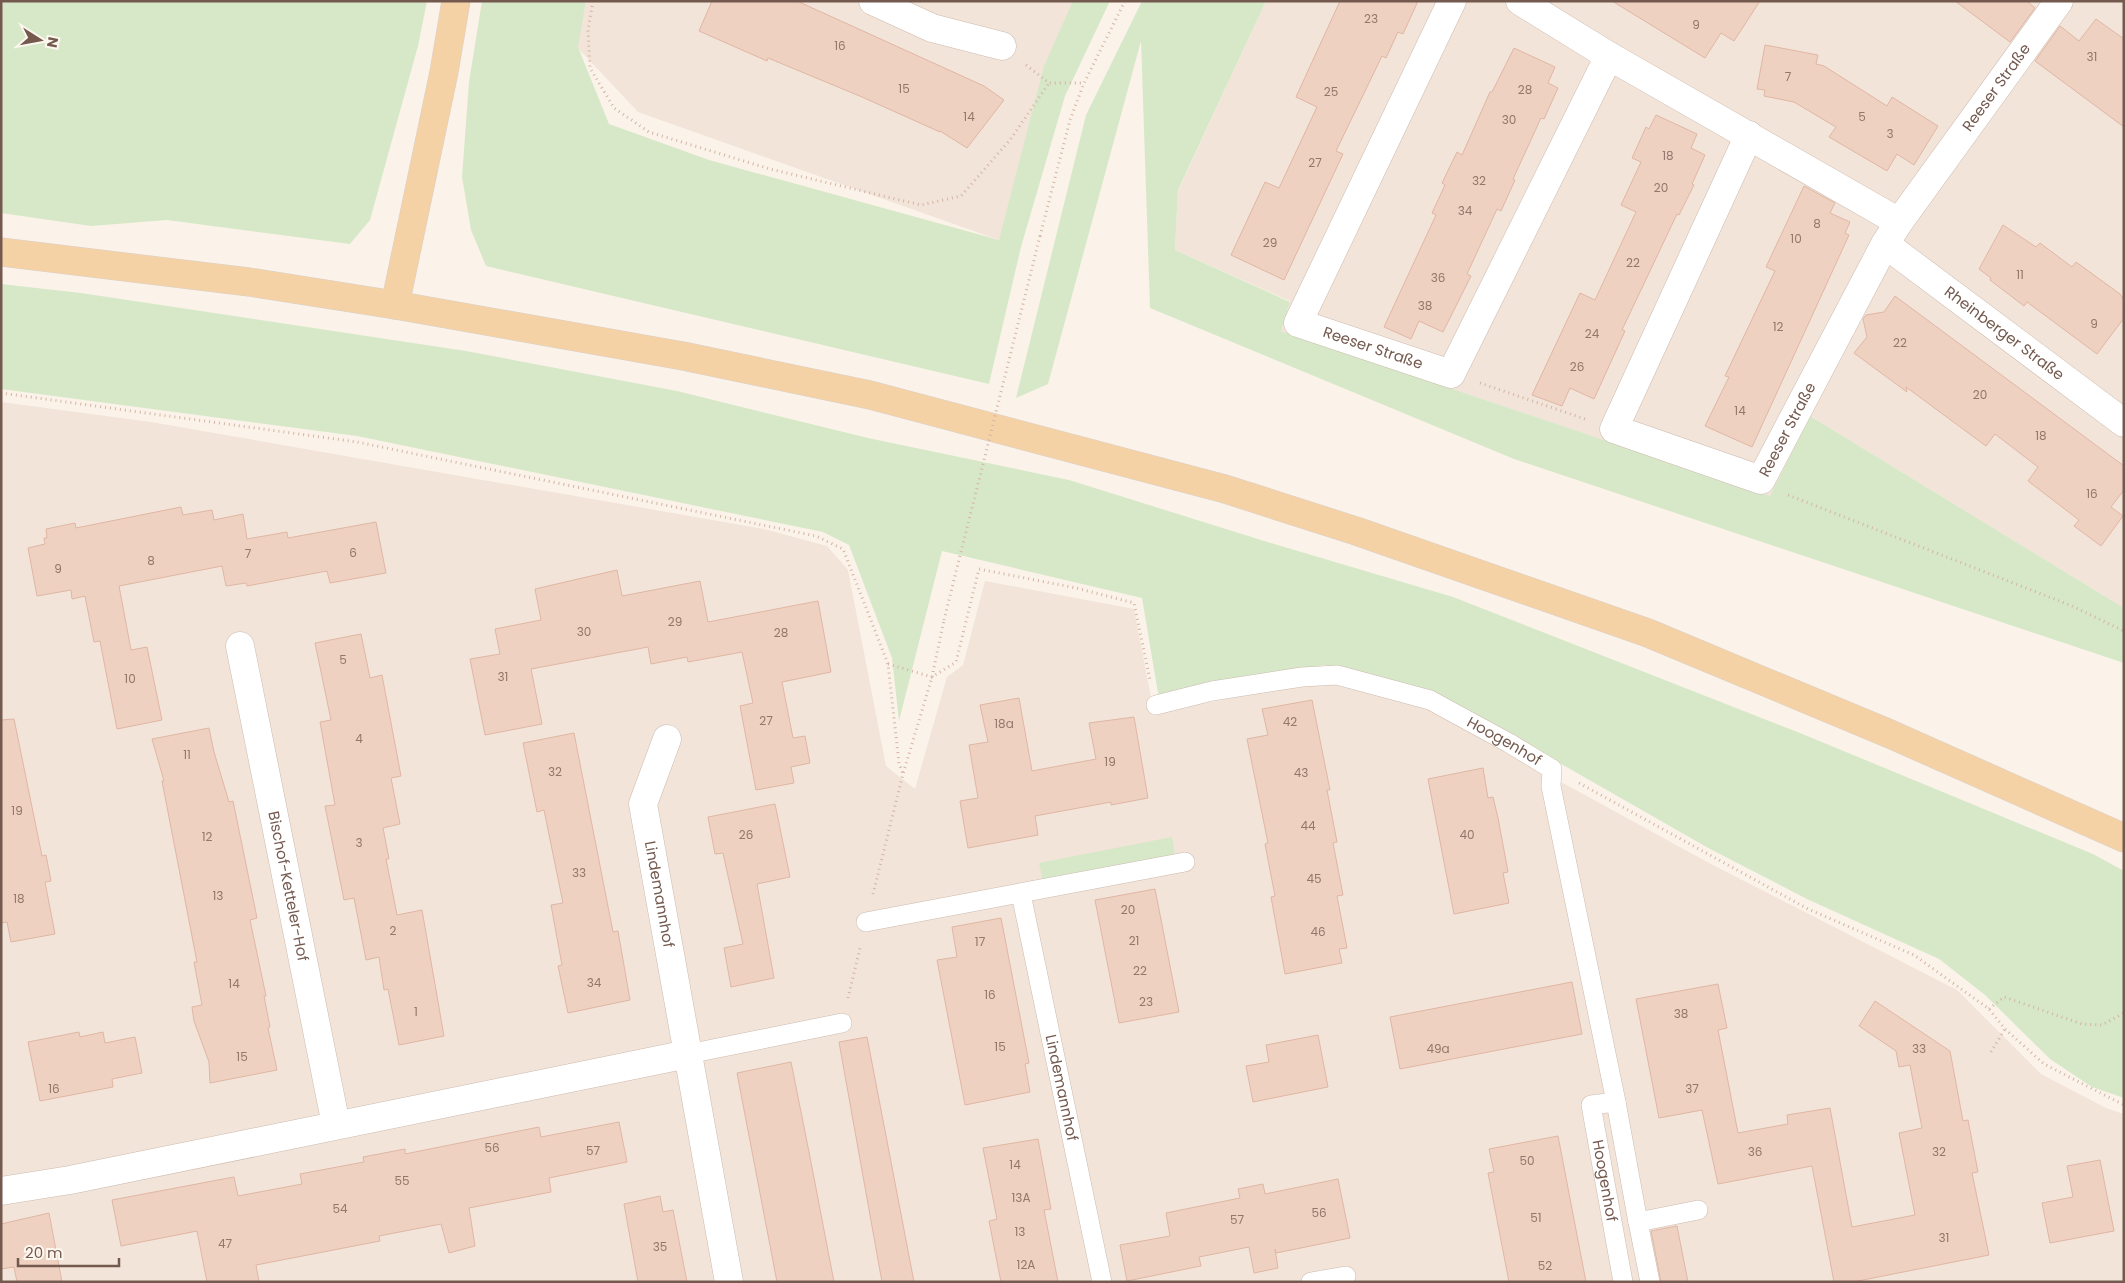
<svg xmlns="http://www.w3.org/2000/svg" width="2125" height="1283" viewBox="0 0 2125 1283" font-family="Poppins,sans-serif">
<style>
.residential{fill:#f2e4d8}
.green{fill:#d7e8c8}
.building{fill:#efd1c2;stroke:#e0b6a4}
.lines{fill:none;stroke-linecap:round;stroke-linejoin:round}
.lane-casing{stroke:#cdbaaf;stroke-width:20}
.street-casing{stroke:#cdbaaf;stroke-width:29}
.primary-casing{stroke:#d8d1cd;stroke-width:29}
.path{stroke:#d4b4a5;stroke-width:3;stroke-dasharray:1 4;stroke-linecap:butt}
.lane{stroke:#fff;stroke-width:19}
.street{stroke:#fff;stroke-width:28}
.primary{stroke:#f5d1a6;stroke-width:28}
.path-bridge{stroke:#d4b4a5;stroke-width:3;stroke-dasharray:1 4;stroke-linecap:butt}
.labels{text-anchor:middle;stroke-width:4;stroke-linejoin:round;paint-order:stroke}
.number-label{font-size:12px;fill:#93776b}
.street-label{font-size:15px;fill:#74594e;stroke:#fef7ef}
</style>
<rect width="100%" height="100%" fill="#fbf3e9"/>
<g class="residential">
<polygon points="586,1 1090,1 999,240 638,112 577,47"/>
<polygon points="1266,1 2124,1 2124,608 1810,416 1770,496 1281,331 1290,301 1175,250 1178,191"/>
<polygon points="1,402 151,422 764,529 827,546 848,570 886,766 915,789 947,677 963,665 985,581 1134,609 1154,713 1320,681 1428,709 1709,863 1957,990 2041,1074 2106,1108 2124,1114 2124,1282 1,1282"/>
</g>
<g class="green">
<polygon points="1,1 427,1 418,46 370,220 350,244 167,220 91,226 1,213"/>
<polygon points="482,1 586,1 578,47 609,124 709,160 999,240 1044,66 1073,1 1110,1 1065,96 1021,247 989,384 486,266 471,230 462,177 469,82"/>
<polygon points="1142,1 1266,1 1178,190 1175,250 1290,302 1281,331 1770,496 1810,416 2124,608 2124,663 1514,459 1150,308 1141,41 1048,384 1016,398 1086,115"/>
<polygon points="1,284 81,293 466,351 677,391 868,438 1069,480 1261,540 1453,597 1800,733 2093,854 2124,871 2124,1098 2092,1087 2050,1059 1985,995 1939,959 1807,899 1710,849 1437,693 1324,665 1159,699 1142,598 942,551 899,721 892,658 849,545 823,532 357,436 1,389"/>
<polygon points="1172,837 1175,855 1043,882 1039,863"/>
</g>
<g class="building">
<polygon points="712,1 797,1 984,86 1004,100 967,148 940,131 940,132 862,97 768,58 767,61 699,31"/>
<polygon points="1340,1 1418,1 1403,34 1398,32 1386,58 1382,56 1336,151 1343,154 1284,280 1231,255 1265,182 1279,188 1317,107 1296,97"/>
<polygon points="1612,1 1760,1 1734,41 1721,33 1705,58"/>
<polygon points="1955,1 2027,1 2035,8 2010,42"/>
<polygon points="2096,19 2124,39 2124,127 2035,61 2060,26 2079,41"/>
<polygon points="1765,45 1818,55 1816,64 1824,66 1887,106 1892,97 1938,126 1914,165 1897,154 1887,171 1829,137 1836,127 1794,102 1764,96 1765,90 1757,89"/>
<polygon points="1514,48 1555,67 1548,83 1558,88 1544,119 1541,118 1513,179 1515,180 1501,211 1497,209 1467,274 1471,276 1443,332 1419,321 1411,339 1384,327 1436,215 1432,213 1445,185 1442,183 1457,152 1462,155 1490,92 1492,92"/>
<polygon points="1656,115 1697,134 1691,148 1705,155 1692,184 1694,185 1679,215 1677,214 1622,330 1625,331 1594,399 1570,388 1562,406 1532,395 1580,293 1595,300 1636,212 1621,205 1641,162 1632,158 1646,127 1649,129"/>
<polygon points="1804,186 1835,203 1830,213 1850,222 1845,233 1849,235 1752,447 1705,426 1729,377 1725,376 1775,271 1766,267"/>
<polygon points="2003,225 2036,247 2040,243 2072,267 2076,262 2120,294 2124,300 2124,318 2097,354 2027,302 2024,306 1990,280 1991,278 1979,269"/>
<polygon points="1895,296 2124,466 2124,490 2111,507 2123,516 2101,546 2074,526 2079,520 2028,481 2038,467 1995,434 1986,446 1906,387 1907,392 1854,353 1867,337 1863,319 1866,315 1884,312"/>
<polygon points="181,507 183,515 212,510 214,520 243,514 247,539 287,532 288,538 376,522 386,573 330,583 327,571 247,586 246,583 226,586 222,566 119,586 131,650 147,647 162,720 117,729 100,641 94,642 85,596 72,599 71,590 37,596 28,548 45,544 44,538 47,538 46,529 75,523 76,528"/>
<polygon points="617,570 622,596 700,581 708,622 818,601 831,672 782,682 793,738 805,736 810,763 791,767 794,783 756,790 740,706 753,703 742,652 688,662 687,657 651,664 648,647 531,669 542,724 485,735 470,659 500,654 495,629 541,620 535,589"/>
<polygon points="361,634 370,678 382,675 401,776 391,778 400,824 383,828 389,859 386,859 397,915 422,910 444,1036 399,1045 388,989 384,990 379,957 366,960 354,898 344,900 325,806 335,805 320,722 331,720 315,643"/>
<polygon points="1019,698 1032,771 1096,759 1089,723 1134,717 1148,798 1111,805 1111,802 1035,816 1038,835 968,848 960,801 978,798 969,745 988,742 980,705"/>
<polygon points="1312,700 1330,790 1327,790 1337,842 1333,843 1343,895 1337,896 1347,948 1339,949 1342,963 1285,974 1271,897 1275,896 1265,844 1268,843 1247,739 1268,735 1262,709"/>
<polygon points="14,719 42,856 46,855 51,881 45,882 55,934 11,942 7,922 1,923 1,720"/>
<polygon points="209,728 214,752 229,802 233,801 257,918 250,920 266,996 264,996 270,1027 268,1028 277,1070 210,1083 209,1062 194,1021 192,1007 202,1005 194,962 197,962 162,781 164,781 152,739"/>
<polygon points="574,733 613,932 618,931 630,1000 568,1013 558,966 562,965 551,905 563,903 544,810 537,812 523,743"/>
<polygon points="1483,768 1488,798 1493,797 1498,818 1508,872 1503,873 1509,903 1454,914 1428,779"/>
<polygon points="775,804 790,877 757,884 774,978 731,987 724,948 743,944 723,853 715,854 708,817"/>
<polygon points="1155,889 1179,1012 1119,1023 1095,900"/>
<polygon points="1001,918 1029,1063 1025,1064 1030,1092 965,1105 937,960 957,957 952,927"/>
<polygon points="1572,982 1582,1034 1400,1069 1390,1017"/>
<polygon points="1718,984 1727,1028 1718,1030 1738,1133 1788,1124 1787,1115 1830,1108 1852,1227 1915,1215 1899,1133 1922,1128 1910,1065 1899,1067 1896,1051 1859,1026 1875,1001 1950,1051 1963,1121 1968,1120 1978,1172 1972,1173 1989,1255 1853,1282 1834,1282 1812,1166 1718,1184 1702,1110 1659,1118 1636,999"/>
<polygon points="79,1032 80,1037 103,1032 105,1043 135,1037 142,1073 112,1079 113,1087 40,1101 28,1042"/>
<polygon points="1318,1035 1328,1087 1253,1102 1246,1066 1269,1062 1266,1045"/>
<polygon points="867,1037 891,1162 914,1282 882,1282 839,1042"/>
<polygon points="791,1062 809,1152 834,1282 777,1282 737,1073"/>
<polygon points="619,1122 627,1162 549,1178 551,1192 469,1208 475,1246 449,1253 441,1224 379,1236 380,1241 256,1265 259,1282 207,1282 197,1231 121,1246 112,1200 234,1177 238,1196 302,1184 300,1174 364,1162 363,1157 405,1149 405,1154 539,1127 541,1137"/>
<polygon points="1558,1136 1586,1282 1509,1282 1488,1173 1494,1172 1489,1149"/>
<polygon points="1038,1139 1051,1209 1044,1210 1058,1282 1001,1282 989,1221 997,1219 983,1148"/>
<polygon points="2100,1160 2114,1231 2050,1243 2042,1203 2073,1197 2067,1166"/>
<polygon points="1338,1179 1350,1238 1276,1253 1275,1249 1278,1268 1254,1273 1249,1247 1199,1257 1201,1266 1127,1281 1120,1245 1170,1236 1166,1213 1240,1198 1238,1189 1263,1184 1265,1194"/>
<polygon points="660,1196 663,1212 673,1210 687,1282 638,1282 624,1204"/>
<polygon points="49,1213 62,1282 17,1282 14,1267 1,1269 1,1224"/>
<polygon points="1677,1226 1688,1282 1661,1282 1651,1231"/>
</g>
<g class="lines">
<defs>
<g id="lane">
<path id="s1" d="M1156 705 1212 691 1302 677 1337 675 1430 700 1509 743 1552 769 1551 786 1616 1102 1638 1222 1698 1210"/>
<path id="s2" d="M1021 894 1102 1282"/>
<polyline points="866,922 1185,862"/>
<polyline points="688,1054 842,1023"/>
<path id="s3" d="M1616 1102 1591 1105 1623 1282"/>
<polyline points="1638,1222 1650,1282"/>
<polyline points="1311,1282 1346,1276"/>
</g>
<g id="street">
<polyline points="873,1 932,28 1002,46"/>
<path id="s4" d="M1452 1 1298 323 1451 374 1609 56"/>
<polyline points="1520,1 1609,56 1899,222"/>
<path id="s5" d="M1749 135 1614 429 1761 480 1885 244 1899 222 2059 1"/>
<path id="s6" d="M1885 244 2124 423"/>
<path id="s7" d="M240 646 336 1125"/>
<path id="s8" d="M667 739 643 804 729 1282"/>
<polyline points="1,1191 70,1180 688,1054"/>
</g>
<g id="primary">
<polyline points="1,252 249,282 395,305 683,356 870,395 1225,489 1356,531 1648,633 1890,734 2124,838"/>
<polyline points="395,305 444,72 456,1"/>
</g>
</defs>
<use href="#lane" class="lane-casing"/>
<use href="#street" class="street-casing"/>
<use href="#primary" class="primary-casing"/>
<g class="path">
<polyline points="593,1 588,30 590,68 614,108 649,132 770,169 921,205 961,196 1010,140 1049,83"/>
<polyline points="1026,65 1049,83 1084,83"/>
<polyline points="1040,236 1070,120 1084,83 1125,1"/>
<polyline points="1480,383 1585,419"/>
<polyline points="1,393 357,442 816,536 843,549 888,664 899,763 903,774"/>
<polyline points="1788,495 2072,606 2124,631"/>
<polyline points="888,664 932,677 956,662 979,569 1076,588 1134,603 1150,680"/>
<polyline points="1579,783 1808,909 1914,955 1989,1009 2005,1029 2044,1064 2124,1105"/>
<polyline points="873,894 903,774 932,677 944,620"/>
<polyline points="848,998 860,948"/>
<polyline points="1989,1009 2004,997 2082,1024 2102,1025 2124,1013"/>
<polyline points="1991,1052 2005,1029"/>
</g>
<use href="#lane" class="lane"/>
<use href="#street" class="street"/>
<use href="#primary" class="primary"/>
<polyline class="path-bridge" points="944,620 1040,236"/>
</g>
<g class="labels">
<g class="number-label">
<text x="1371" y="23">23</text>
<text x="1696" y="29">9</text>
<text x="840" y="50">16</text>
<text x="2092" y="61">31</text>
<text x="1788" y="81">7</text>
<text x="904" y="93">15</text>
<text x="1525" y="94">28</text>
<text x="1331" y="96">25</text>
<text x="969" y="121">14</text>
<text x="1862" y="121">5</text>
<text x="1509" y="124">30</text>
<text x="1890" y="138">3</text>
<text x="1668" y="160">18</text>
<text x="1315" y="167">27</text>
<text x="1479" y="185">32</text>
<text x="1661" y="192">20</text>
<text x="1465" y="215">34</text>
<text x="1817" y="228">8</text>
<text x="1796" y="243">10</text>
<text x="1270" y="247">29</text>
<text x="1633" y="267">22</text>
<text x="2020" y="279">11</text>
<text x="1438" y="282">36</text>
<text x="1425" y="310">38</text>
<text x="2094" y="328">9</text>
<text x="1778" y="331">12</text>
<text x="1592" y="338">24</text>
<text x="1900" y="347">22</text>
<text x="1577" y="371">26</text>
<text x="1980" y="399">20</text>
<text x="1740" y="415">14</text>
<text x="2041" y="440">18</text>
<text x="2092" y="498">16</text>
<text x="353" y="557">6</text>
<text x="248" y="558">7</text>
<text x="151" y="565">8</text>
<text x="58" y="573">9</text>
<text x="675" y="626">29</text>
<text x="584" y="636">30</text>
<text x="781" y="637">28</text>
<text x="343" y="664">5</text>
<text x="503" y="681">31</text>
<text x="130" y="683">10</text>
<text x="766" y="725">27</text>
<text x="1290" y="726">42</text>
<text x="1004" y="728">18a</text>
<text x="359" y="743">4</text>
<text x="187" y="759">11</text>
<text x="1110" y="766">19</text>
<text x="555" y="776">32</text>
<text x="1301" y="777">43</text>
<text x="17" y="815">19</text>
<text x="1308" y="830">44</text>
<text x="746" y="839">26</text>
<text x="1467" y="839">40</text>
<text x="207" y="841">12</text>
<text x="359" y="847">3</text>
<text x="579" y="877">33</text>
<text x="1314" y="883">45</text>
<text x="218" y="900">13</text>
<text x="19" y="903">18</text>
<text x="1128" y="914">20</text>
<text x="393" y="935">2</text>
<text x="1318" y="936">46</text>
<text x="1134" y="945">21</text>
<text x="980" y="946">17</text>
<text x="1140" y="975">22</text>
<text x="594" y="987">34</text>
<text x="234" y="988">14</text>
<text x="990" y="999">16</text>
<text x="1146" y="1006">23</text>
<text x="416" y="1016">1</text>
<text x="1681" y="1018">38</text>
<text x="1000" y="1051">15</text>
<text x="1438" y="1053">49a</text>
<text x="1919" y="1053">33</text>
<text x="242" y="1061">15</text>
<text x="54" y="1093">16</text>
<text x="1692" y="1093">37</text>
<text x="492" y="1152">56</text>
<text x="593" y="1155">57</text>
<text x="1755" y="1156">36</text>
<text x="1939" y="1156">32</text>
<text x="1527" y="1165">50</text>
<text x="1015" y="1169">14</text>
<text x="402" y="1185">55</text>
<text x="1021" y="1202">13A</text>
<text x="340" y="1213">54</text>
<text x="1319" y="1217">56</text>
<text x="1536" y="1222">51</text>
<text x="1237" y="1224">57</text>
<text x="1020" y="1236">13</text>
<text x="1944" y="1242">31</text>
<text x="225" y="1248">47</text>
<text x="660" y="1251">35</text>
<text x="1026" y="1269">12A</text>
<text x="1545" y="1270">52</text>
</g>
<g class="street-label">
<text dy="5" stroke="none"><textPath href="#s5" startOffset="938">Reeser Straße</textPath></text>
<text dy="5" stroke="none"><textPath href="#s6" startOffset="149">Rheinberger Straße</textPath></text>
<text dy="5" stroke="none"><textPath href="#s4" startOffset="436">Reeser Straße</textPath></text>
<text dy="5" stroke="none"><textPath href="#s5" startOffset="536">Reeser Straße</textPath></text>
<text dy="5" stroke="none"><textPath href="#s1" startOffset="365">Hoogenhof</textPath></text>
<text dy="5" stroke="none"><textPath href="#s7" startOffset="245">Bischof-Ketteler-Hof</textPath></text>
<text dy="5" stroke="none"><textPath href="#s8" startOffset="161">Lindemannhof</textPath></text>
<text dy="5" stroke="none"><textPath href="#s2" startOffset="198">Lindemannhof</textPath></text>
<text dy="5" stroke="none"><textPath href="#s3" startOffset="102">Hoogenhof</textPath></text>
</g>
</g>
<rect width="2125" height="1283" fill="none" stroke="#74594e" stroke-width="5"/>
<g transform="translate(40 40) rotate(101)" stroke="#fef7ef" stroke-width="4" paint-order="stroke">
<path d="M0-4L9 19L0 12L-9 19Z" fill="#74594e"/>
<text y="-8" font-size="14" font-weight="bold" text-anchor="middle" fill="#74594e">N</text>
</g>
<path d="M18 1258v8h101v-8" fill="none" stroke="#74594e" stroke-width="2.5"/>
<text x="25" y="1258" font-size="15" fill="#74594e" stroke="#fef7ef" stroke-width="4" paint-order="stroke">20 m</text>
</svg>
